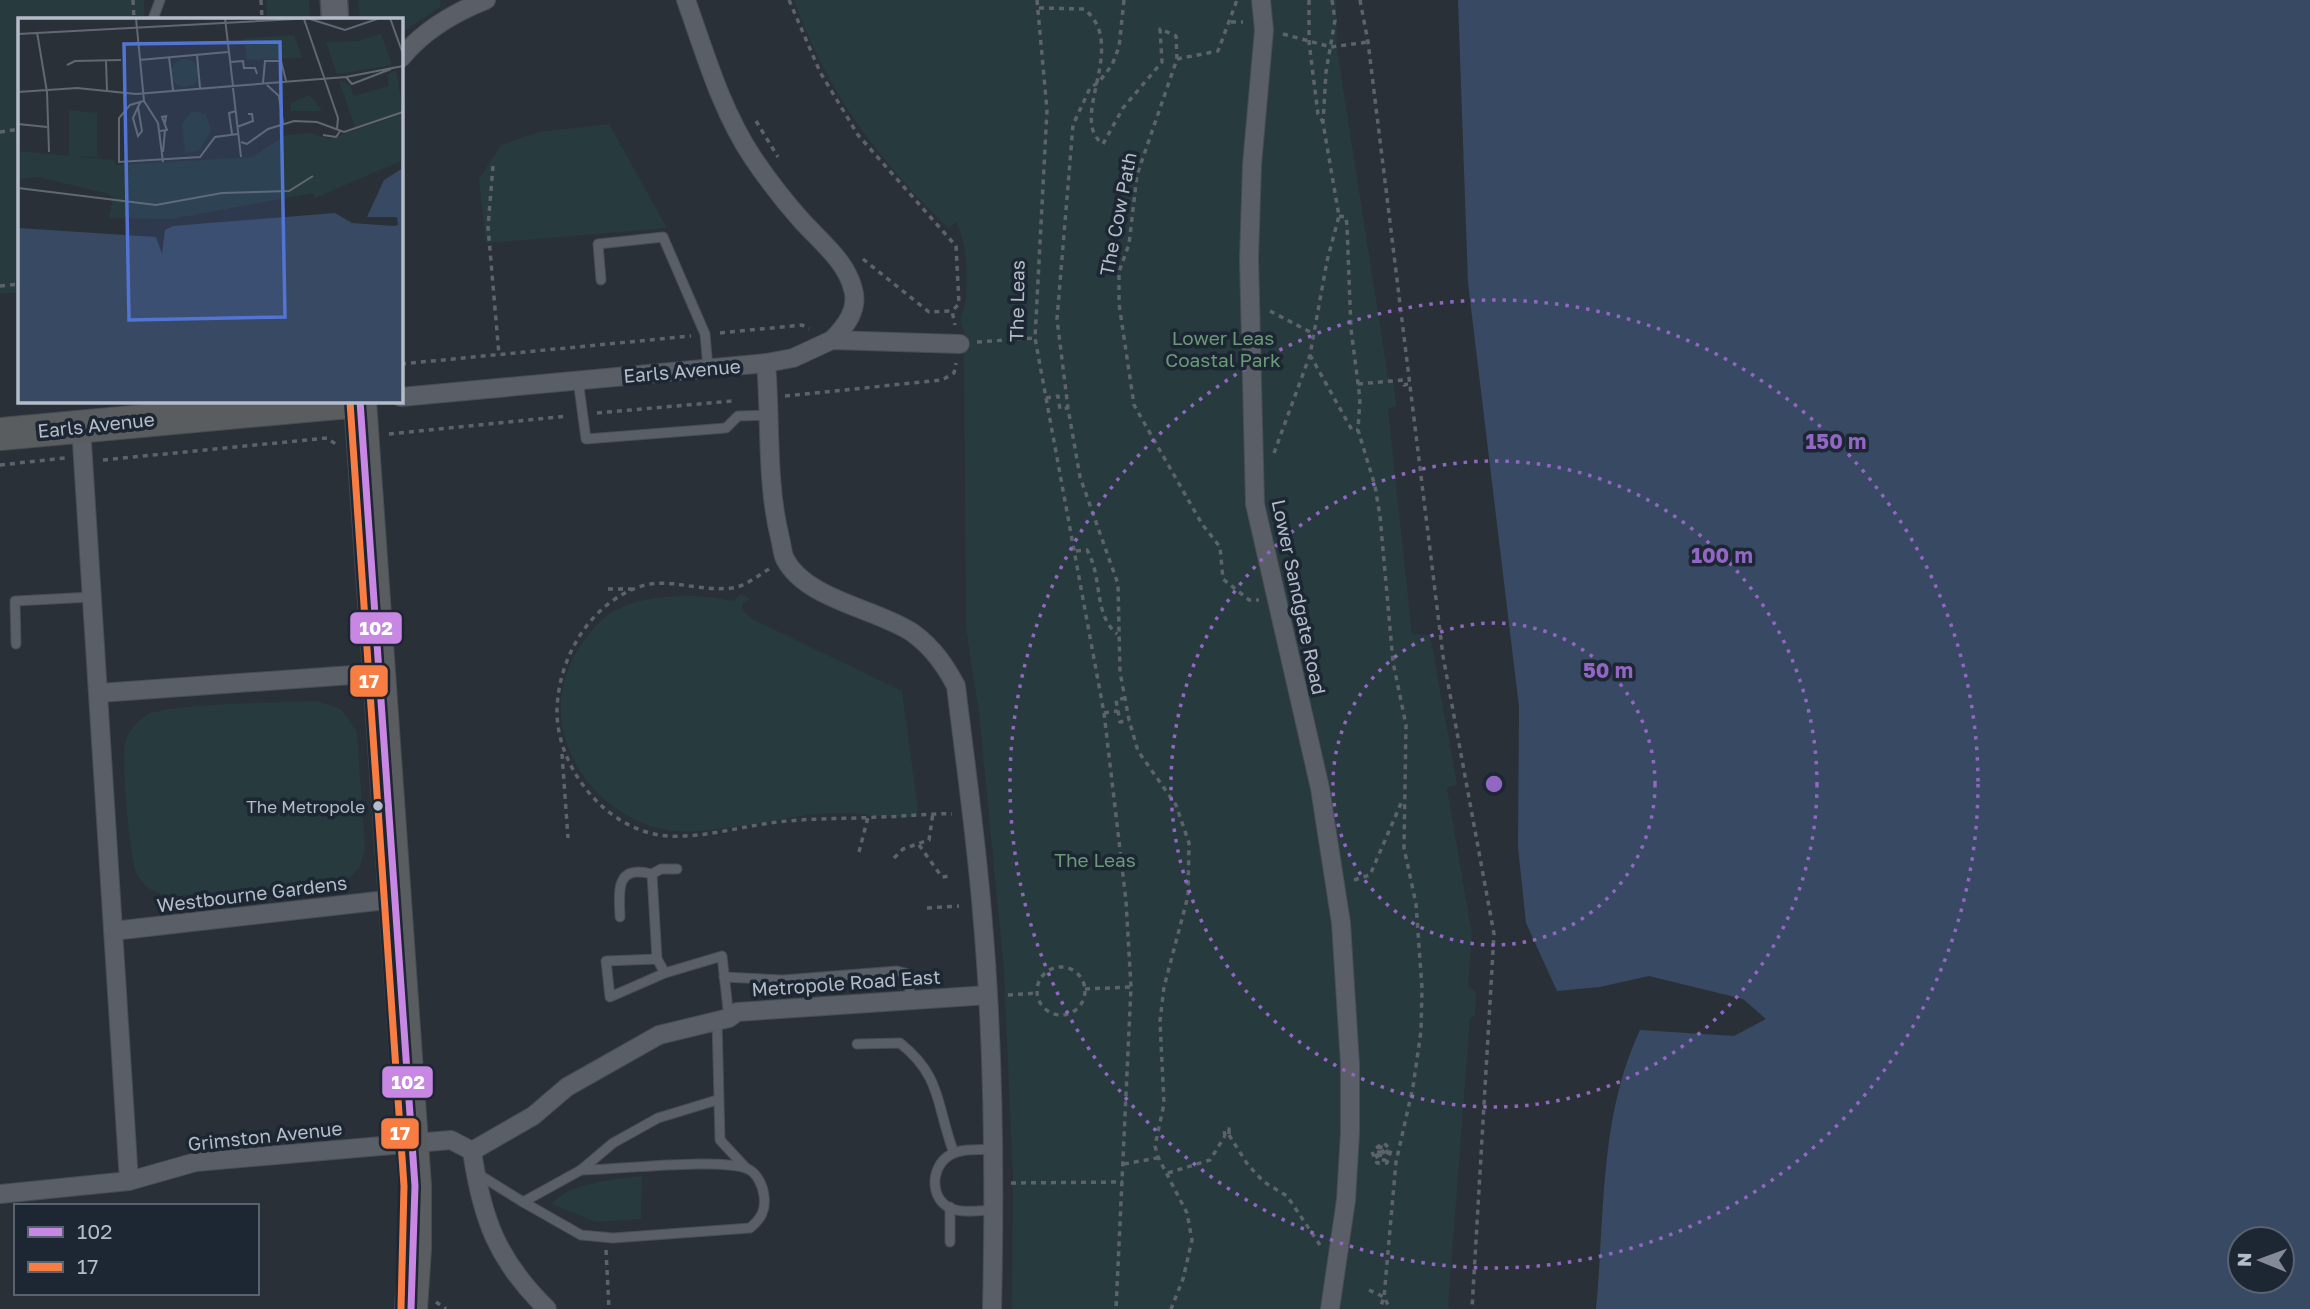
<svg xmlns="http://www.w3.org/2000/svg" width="2310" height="1309" viewBox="0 0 2310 1309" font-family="'Golos Text',sans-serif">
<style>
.green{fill:#273a3e}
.water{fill:#384963;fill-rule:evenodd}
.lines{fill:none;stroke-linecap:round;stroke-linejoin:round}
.lane-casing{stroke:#484c53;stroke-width:11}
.street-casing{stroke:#484c53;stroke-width:20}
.primary-casing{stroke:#484c55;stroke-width:29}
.highway-casing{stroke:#474c53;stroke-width:34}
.path{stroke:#5d636a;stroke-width:3.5;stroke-dasharray:5 5;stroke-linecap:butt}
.lane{stroke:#5a5e66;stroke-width:9}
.street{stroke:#5a5e66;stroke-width:18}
.primary{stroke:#5c6168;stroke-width:26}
.highway{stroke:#5a5d60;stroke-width:32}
.bus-1-casing{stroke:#1d2633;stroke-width:12}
.bus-2-casing{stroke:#1d2633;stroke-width:12}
.bus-1{stroke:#c787e3;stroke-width:7}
.bus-2{stroke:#f77d43;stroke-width:7}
.ring{fill:none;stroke:#9266c3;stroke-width:3.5;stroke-dasharray:3.5 7}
.bus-dot{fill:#b4bcc9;stroke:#1d2633;stroke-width:2.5}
.labels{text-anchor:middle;stroke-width:7;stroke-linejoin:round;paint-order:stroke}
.bus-label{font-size:17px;fill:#b4bcc9;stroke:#1d2633;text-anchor:end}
.street-label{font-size:19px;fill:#b4bcc9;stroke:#1d2633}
.park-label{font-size:19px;fill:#6b9a76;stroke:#1d2633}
.inset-road{fill:none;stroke:#616872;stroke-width:2}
.view{fill:#5274d3;fill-opacity:0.15;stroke:#5274d3;stroke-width:3.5}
.inset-edge{fill:none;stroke:#b4bcc9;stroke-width:3.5}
.centre{fill:#9266c3;stroke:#1d2633;stroke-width:3.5}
.ring-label{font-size:21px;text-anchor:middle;font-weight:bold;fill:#9266c3;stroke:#1d2633;stroke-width:7;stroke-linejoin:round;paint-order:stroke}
.line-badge{stroke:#1d2633;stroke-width:2.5}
.badge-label{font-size:19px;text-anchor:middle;font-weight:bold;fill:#fff}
</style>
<rect width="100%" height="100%" fill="#2a3038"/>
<g class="green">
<polygon points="0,0 144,0 144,19 19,19 19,292 0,294"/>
<polygon points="266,0 309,0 310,19 267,19"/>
<polygon points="358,0 439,0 441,3 440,7 401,33 401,19 360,19"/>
<path d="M794 0H1336L1337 49 1388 377 1394 384 1396 406 1388 409 1412 634 1430 635 1457 784 1447 788 1472 934 1468 986 1476 992 1475 1016 1470 1018 1448 1307 1450 1309H1012L1013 1179 1004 969 979 713 966 628 964 353 970 349C969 337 961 331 961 319 961 312 966 305 966 298 967 273 968 245 956 222L949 229C879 160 827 94 794 0Z"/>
<polygon points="609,124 667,228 486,243 479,179 501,145 539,132"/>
<path d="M741 594 750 599 743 603 742 610 752 619 902 691 918 810 915 817C883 818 852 811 820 814 774 817 699 840 657 828 582 807 533 721 578 650 587 636 599 619 614 611 645 593 699 593 733 601Z"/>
<path d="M316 701 341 709 357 732 365 848 360 867 346 881 328 886 178 896C162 896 147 891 138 876 129 861 122 764 125 744 128 732 136 721 147 715 170 703 283 703 316 701Z"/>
<path d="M642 1176 641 1219 596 1222 552 1204C567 1183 618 1179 642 1176Z"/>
</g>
<path class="water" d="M1458 0H2310V1309H1596C1605 1215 1599 1117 1640 1030L1734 1036 1766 1019 1743 999 1649 976 1600 987 1557 991 1526 923 1518 847 1519 707 1468 283ZM2240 1239H2282V1281H2240Z"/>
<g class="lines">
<defs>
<g id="lane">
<polyline points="153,19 160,0"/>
<polyline points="601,280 598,244 663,237 705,334 708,368"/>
<polyline points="578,380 586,439 726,428 738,416 768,415"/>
<polyline points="16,644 15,601 92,597"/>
<polyline points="652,874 661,869 677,869"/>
<path d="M620 917C619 891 615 864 652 874L657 959"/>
<polyline points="665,973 657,959 606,961 610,997 665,973 722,956 729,1018"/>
<polyline points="724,977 783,980 897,971 909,974 910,998"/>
<polyline points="717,1020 720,1140 746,1168"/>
<path d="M857 1044 900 1043C943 1077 936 1107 954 1153"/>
<path d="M994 1149C980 1150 962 1148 950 1155 929 1167 929 1204 956 1210 967 1213 983 1210 994 1210"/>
<polyline points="478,1174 523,1202 581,1170 613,1143 658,1118 717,1100"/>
<path d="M523 1202 581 1235 613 1238 750 1228C761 1219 766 1210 764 1196 763 1186 757 1173 748 1169 722 1157 615 1170 581 1170"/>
<polyline points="950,1242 950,1207"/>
</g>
<g id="street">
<path d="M686 0C705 53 721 110 753 158 768 180 784 201 802 221 821 242 846 261 853 289 859 309 846 326 832 340"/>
<polyline points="1261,0 1264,30 1252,165 1249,259 1255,504 1320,788 1341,923 1350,1064 1350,1133 1346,1200 1330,1309"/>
<path d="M401 58C423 31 453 13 486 0"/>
<path d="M766 363C771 422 766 481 780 538 782 545 782 553 785 559 806 600 878 609 913 633 933 648 945 665 956 686 965 761 976 837 982 912 994 1044 995 1177 992 1309"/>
<polyline points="401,397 766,363 793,358 832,340 960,344"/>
<polyline points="81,427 129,1181"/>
<polyline points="99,693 380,673"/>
<polyline points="113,931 395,899"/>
<path d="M472 1151C482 1219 497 1260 547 1309"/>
<polyline points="0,1194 129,1181 196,1162 439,1141 451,1140 472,1151 533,1116 567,1087 659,1035 729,1018 737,1012 988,995"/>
</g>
<polyline id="primary" points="334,0 335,19"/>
<polyline id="highway" points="0,434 360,401 415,1186 415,1249 411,1309"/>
</defs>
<use href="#lane" class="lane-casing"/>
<use href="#street" class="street-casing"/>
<use href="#primary" class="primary-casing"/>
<use href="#highway" class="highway-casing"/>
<g class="path">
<polyline points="133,0 134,19"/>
<polyline points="261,0 262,19"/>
<polyline points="789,0 820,72 858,135 956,246 959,304 952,311"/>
<polyline points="1037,0 1047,110 1035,338 1104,713 1126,901 1131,987 1116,1309"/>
<polyline points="1124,0 1119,47 1112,65 1099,82 1090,88 1073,125 1057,319 1068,408 1080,477 1118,584 1120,672 1129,720 1138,751 1176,805 1189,843 1188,896 1164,987 1160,1021 1164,1104 1155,1146 1158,1157 1187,1213 1192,1240 1183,1279 1171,1309"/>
<polyline points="1309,0 1309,42 1318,114 1323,122"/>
<polyline points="1360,0 1368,42 1443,656 1494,934 1472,1309"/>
<path d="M1039 8 1084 9C1130 45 1067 119 1103 144L1123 108 1162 62 1160 29 1176 36 1177 59 1137 175 1129 244 1119 272V304L1134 405 1202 524 1220 547 1223 579 1249 600H1259"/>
<polyline points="1231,22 1243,22"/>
<polyline points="1283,34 1331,47 1368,42"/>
<polyline points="1177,59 1218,51 1237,0"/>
<polyline points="756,121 778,157"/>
<polyline points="0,132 19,129"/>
<polyline points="493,166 488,227 499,355"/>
<polyline points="1339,216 1346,217 1347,226 1351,329 1360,399 1358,430 1375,486 1380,516 1393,662 1406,725 1404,848 1416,904 1422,988 1421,1031 1413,1087 1396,1162 1384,1297 1380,1309"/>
<polyline points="863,259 929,312 952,311 955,325"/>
<polyline points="0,286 19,284"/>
<polyline points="1270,311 1312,333"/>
<polyline points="720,333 802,325 809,329"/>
<polyline points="977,342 1035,338"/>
<polyline points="1310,355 1352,430 1358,430"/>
<polyline points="401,364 691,336"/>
<polyline points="1358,384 1403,380 1404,385 1408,384"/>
<polyline points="785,396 942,380 954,373 956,363"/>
<polyline points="1046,398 1058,396 1060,409 1068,408"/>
<polyline points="597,413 732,401"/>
<polyline points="389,434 568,416"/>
<polyline points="1274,453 1310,355 1327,261 1339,216 1323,123 1326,72 1335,20 1332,0"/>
<polyline points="103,460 327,438 337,445"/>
<polyline points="0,465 65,458"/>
<path d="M1076 551 1087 550C1103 577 1093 614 1117 634"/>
<path d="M769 569C759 575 744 587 732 588 685 593 661 568 615 599 578 624 557 670 557 713 558 770 608 832 668 836 708 838 748 824 788 821 818 818 848 819 878 817 903 817 927 813 952 814"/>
<polyline points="608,589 632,589"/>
<polyline points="1125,698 1116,700 1120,722 1129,720"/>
<polyline points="1104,713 1118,711"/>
<polyline points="562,754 568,838"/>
<polyline points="919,845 942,877 949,876"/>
<polyline points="859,852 868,817"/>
<polyline points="894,858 903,849 929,840 933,813"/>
<polyline points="1354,880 1370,875 1402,801"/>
<polyline points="927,908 959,906"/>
<circle cx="1061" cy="991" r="24"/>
<polyline points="1085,989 1131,987"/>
<polyline points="1008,995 1038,993"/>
<polygon points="1229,1129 1229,1135 1225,1136 1224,1130"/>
<polyline points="1229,1135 1248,1165 1264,1182 1287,1196 1320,1245"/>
<polyline points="1376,1148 1384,1143 1391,1150 1387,1163 1377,1163 1372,1152 1381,1152 1380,1155"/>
<polyline points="1375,1154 1379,1160 1386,1160 1388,1153 1384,1147 1380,1147 1378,1155 1385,1156 1382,1149"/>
<polyline points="1124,1164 1157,1158"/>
<polyline points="1168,1173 1210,1160 1225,1136"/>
<polyline points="1011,1183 1123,1182"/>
<polyline points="606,1250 609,1309"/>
<polyline points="1369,1290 1384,1297 1390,1309"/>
<polyline points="436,1302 446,1309"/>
</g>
<use href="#lane" class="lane"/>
<use href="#street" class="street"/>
<use href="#primary" class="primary"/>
<use href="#highway" class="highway"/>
<defs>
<polyline id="bus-1" points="360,401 415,1186 411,1309"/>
<polyline id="bus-2" points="350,402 404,1186 401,1308"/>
</defs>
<use href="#bus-1" class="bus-1-casing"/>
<use href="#bus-2" class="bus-2-casing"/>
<use href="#bus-1" class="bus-1"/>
<use href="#bus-2" class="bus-2"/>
</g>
<g class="ring">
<circle cx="1494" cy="784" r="161"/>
<circle cx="1494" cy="784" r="323"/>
<circle cx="1494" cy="784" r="484"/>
</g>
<circle class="bus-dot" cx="378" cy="806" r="6"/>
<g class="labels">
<g class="bus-label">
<text x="365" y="813">The Metropole</text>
</g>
<g class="street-label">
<text transform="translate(1118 214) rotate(-79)" y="7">The Cow Path</text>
<text transform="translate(1017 301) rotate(-89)" y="7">The Leas</text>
<text transform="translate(682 371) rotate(-5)" y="7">Earls Avenue</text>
<text transform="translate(96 425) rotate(-6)" y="7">Earls Avenue</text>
<text transform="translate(1299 597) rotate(78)" y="7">Lower Sandgate Road</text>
<text transform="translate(252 894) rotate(-7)" y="7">Westbourne Gardens</text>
<text transform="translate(846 983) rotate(-4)" y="7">Metropole Road East</text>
<text transform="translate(265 1136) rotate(-6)" y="7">Grimston Avenue</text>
</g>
<g class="park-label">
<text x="1223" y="345">Lower Leas<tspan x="1223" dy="22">Coastal Park</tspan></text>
<text x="1095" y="867">The Leas</text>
</g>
</g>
<g transform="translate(18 18)">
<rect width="385" height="385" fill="#2a3038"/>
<path d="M363 16 374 47 319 56 308 24 340 23ZM276 17 284 40 229 42 226 20ZM153 55a14 14 0 1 1 28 0a14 14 0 1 1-28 0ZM378 52 385 93 337 109 321 62 332 67 336 78 371 68 369 57ZM292 77 304 93H273V85ZM51 92 79 95V139L51 138ZM173 93 188 96 193 113 181 133 167 135 164 106ZM385 96V142L297 180 295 175 154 201 91 200 95 179 91 176 20 159 0 162V133L96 142 98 147 235 139 268 117 293 115 311 121Z" fill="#273a3e"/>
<path d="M385 150V385H0V210L138 219 144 236 147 212 155 208 317 195 334 205 376 208 380 207 379 199H349L366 162Z" fill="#384963"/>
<path class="inset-road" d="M118 0 126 83 140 105 145 144M372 0 385 36M286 1 320 100 319 111M292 1 327 12 362 0M19 14 29 74 31 134M0 16 296 0M179 37 182 70M151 39 155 72M121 42 210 34M88 43 89 72M212 44 225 43 226 50H237L239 56M49 47 57 43 103 42M328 59 334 66 373 51M245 65 247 43H263L268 63M249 67 261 78 265 105M215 68 328 59 385 48M215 70 223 139M0 74 59 70 118 76 215 68 207 0M126 83 112 87 101 100V144L182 139 197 119 220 116M120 89 115 100 120 118 124 113 120 89 123 83M0 106 29 109M219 109 235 103 234 96H230M142 113 149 112 144 99 148 98 147 105M214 116 211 95 218 93M305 117 318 119 323 112M223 124 229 126 250 111 276 103 299 104 326 114 385 94M145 134 147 112M0 170 138 187 204 175 271 173 295 158"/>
<path class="view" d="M262 24 267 299 111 302 106 26Z"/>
<rect width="385" height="385" class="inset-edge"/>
</g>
<circle cx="1494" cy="784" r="10" class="centre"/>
<g class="ring-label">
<text x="1836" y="449">150 m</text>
<text x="1722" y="563">100 m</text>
<text x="1608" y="678">50 m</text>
</g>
<g class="line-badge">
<rect x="349" y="611" width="54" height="34" rx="7" fill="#c787e3"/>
<rect x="349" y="664" width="40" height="34" rx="7" fill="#f77d43"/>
<rect x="381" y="1065" width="53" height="34" rx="7" fill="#c787e3"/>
<rect x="380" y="1117" width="40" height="33" rx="7" fill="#f77d43"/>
</g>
<g class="badge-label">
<text x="376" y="635">102</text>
<text x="369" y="688">17</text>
<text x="408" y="1089">102</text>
<text x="400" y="1140">17</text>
</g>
<rect x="14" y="1204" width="245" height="91" fill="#1d2633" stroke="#59626f" stroke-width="2"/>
<rect x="28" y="1227" width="35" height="10" fill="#c787e3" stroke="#59626f" stroke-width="2"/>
<text x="77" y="1239" font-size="21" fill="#b4bcc9">102</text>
<rect x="28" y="1262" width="35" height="10" fill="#f77d43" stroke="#59626f" stroke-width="2"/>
<text x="77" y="1274" font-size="21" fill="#b4bcc9">17</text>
<g transform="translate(2261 1260) rotate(271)"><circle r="33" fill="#1d2633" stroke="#59626f" stroke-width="2"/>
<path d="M0-5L12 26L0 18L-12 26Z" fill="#848b96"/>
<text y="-10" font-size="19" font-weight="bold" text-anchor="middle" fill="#b4bcc9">N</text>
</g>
</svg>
